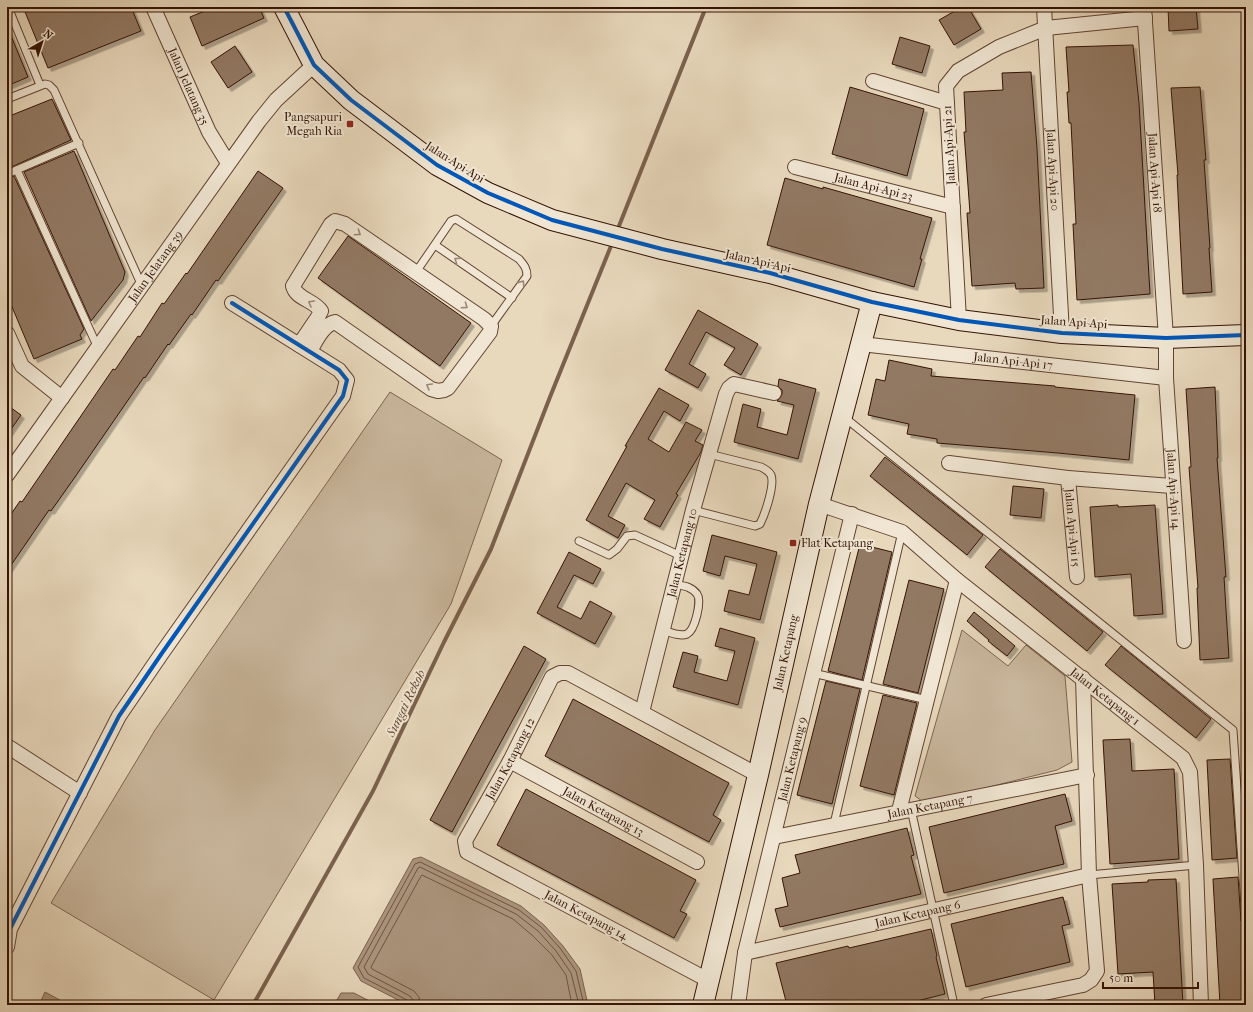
<svg xmlns="http://www.w3.org/2000/svg" width="1253" height="1012" viewBox="0 0 1253 1012" font-family="'IM FELL French Canon',serif">
<style>
.green{fill:#c9b79d;stroke:#7e6550}
.water{fill:#ab957d;stroke:#7b614d}
.lines{fill:none;stroke-linecap:round;stroke-linejoin:round}
.shore{stroke:#705440;stroke-width:1}
.stream{stroke:#7b614d;stroke-width:4}
.building{fill:#927964;stroke:#341304;filter:url(#shadow)}
.lane-casing{stroke:#614432;stroke-width:9}
.street-casing{stroke:#614432;stroke-width:16}
.secondary-casing{stroke:#341304;stroke-width:22}
.lane{stroke:#f0e6d3;stroke-width:7}
.street{stroke:#f0e6d3;stroke-width:14}
.secondary{stroke:#f0e6d3;stroke-width:20}
.cycleway-casing{stroke:#f0e6d3;stroke-width:6}
.cycleway{stroke:#0057b8;stroke-width:4}
.oneway{stroke:#9b8776}
.poi-dot{fill:#8f2418;stroke:#f0e6d3;stroke-width:1.5}
.labels{text-anchor:middle;stroke-width:4;stroke-linejoin:round;paint-order:stroke}
.street-label{font-size:12px;fill:#341304;stroke:#f0e6d3}
.poi-label{font-size:12px;fill:#341304;stroke:#f0e6d3;text-anchor:end}
.water-label{font-size:13px;font-style:italic;fill:#644734;stroke:#f0e6d3}
</style>
<defs>
<filter id="shadow"><feDropShadow dx="3.5" dy="3.5" stdDeviation="0" flood-color="#0004"/></filter>
</defs>
<rect width="100%" height="100%" fill="#e8d8bc"/>
<filter id="stains"><feTurbulence type="fractalNoise" baseFrequency=".005" numOctaves="4"/><feColorMatrix values="0 0 0 0 .2 0 0 0 0 .09 0 0 0 0 .02 0 0 0 .5 -.17"/></filter>
<radialGradient id="worn" r=".72"><stop offset=".6" stop-color="#630" stop-opacity="0"/><stop offset="1" stop-color="#630" stop-opacity=".3"/></radialGradient>
<g class="green">
<polygon points="390,392 502,460 451,604 214,1000 51,903 155,730"/>
<polygon points="962,630 1008,666 1026,645 1065,676 1072,762 1057,770 925,803 915,796"/>
</g>
<g class="water">
<polygon points="421,857 521,906 544,925 563,946 580,969 588,1005 408,1005 361,981 353,968 413,859"/>
<polygon points="45,992 69,1005 39,1005"/>
<polygon points="341,993 354,993 377,1005 334,1005"/>
</g>
<g class="lines">
<g class="shore">
<polyline points="409,1005 407,1000 364,978 358,967 415,864 420,862 519,910 541,927 560,948 576,971 584,1005"/>
<polyline points="414,1005 413,1000 410,996 368,974 364,967 418,868 420,867 516,914 538,931 556,951 571,973 579,1005"/>
<polyline points="420,1005 419,997 414,991 372,969 371,967 421,876 422,875 513,919 533,936 552,955 566,975 572,1005"/>
</g>
<g class="stream">
<polyline points="617,231 706,7"/>
<polyline points="253,1005 373,791 444,642 491,549 550,397 613,241"/>
</g>
</g>
<g class="building">
<polygon points="23,7 131,7 141,31 48,68"/>
<polygon points="215,7 259,7 264,18 202,46 190,17"/>
<polygon points="962,7 968,7 981,29 954,45 939,20"/>
<polygon points="1168,7 1196,7 1198,29 1169,31"/>
<polygon points="7,26 28,77 7,86"/>
<polygon points="900,37 930,46 922,73 892,64"/>
<polygon points="1133,45 1139,103 1150,294 1077,300 1073,224 1076,224 1071,123 1069,123 1067,92 1069,92 1066,47"/>
<polygon points="235,46 252,72 228,88 211,62"/>
<polygon points="1031,72 1037,148 1044,288 1016,289 1015,283 972,286 967,213 970,213 964,132 966,132 964,92 1003,90 1002,73"/>
<polygon points="850,87 924,109 907,176 832,154"/>
<polygon points="1200,87 1206,160 1204,160 1210,248 1209,248 1212,292 1183,294 1177,175 1178,175 1171,88"/>
<polygon points="52,99 71,140 7,169 7,117"/>
<polygon points="74,151 125,272 123,280 91,321 24,172"/>
<polygon points="258,171 283,188 218,281 216,280 192,315 191,314 169,345 168,344 145,378 144,377 75,477 51,511 49,510 7,571 7,520 20,501 22,502 113,369 115,370 138,336 140,337 162,303 164,304 186,273 187,274"/>
<polygon points="14,176 84,329 80,335 82,339 34,359 7,295 7,179"/>
<polygon points="785,178 823,189 823,187 932,218 920,259 922,259 914,287 767,245"/>
<polygon points="348,236 471,323 440,366 318,278"/>
<polygon points="698,310 758,344 741,375 724,365 735,348 706,332 689,364 706,374 698,388 665,370"/>
<polygon points="889,360 932,369 931,376 1055,386 1055,387 1135,395 1129,460 1058,453 937,443 937,439 907,434 909,424 868,415 876,379 885,381"/>
<polygon points="779,379 816,389 798,459 734,442 743,404 761,409 757,427 787,435 794,405 777,401 780,398 782,394 782,390 778,386"/>
<polygon points="1215,387 1218,458 1217,458 1226,577 1224,577 1229,658 1200,660 1197,588 1198,588 1189,467 1191,467 1186,389"/>
<polygon points="659,388 689,405 680,421 664,411 648,439 669,452 686,422 702,430 695,441 703,445 701,452 676,494 678,495 660,527 644,519 655,500 626,483 608,516 625,525 618,538 586,520 627,446 625,446"/>
<polygon points="7,405 21,415 7,435"/>
<polygon points="885,457 983,535 967,555 870,476"/>
<polygon points="1013,486 1044,489 1041,518 1010,515"/>
<polygon points="1118,505 1118,507 1155,505 1163,614 1134,616 1131,574 1095,577 1090,507"/>
<polygon points="712,535 777,552 760,620 724,611 729,590 749,595 757,564 725,556 720,576 703,571"/>
<polygon points="860,544 892,552 862,680 828,671"/>
<polygon points="1000,549 1103,632 1087,651 985,567"/>
<polygon points="569,552 601,569 593,584 574,575 557,607 581,619 590,601 612,613 595,644 537,613"/>
<polygon points="909,580 944,589 918,693 883,684"/>
<polygon points="974,612 1015,646 1007,656 988,641 989,640 967,621"/>
<polygon points="720,628 755,638 738,705 673,687 683,652 698,656 694,672 727,681 735,651 715,646"/>
<polygon points="524,646 546,659 452,832 430,820"/>
<polygon points="1121,646 1211,719 1196,738 1105,665"/>
<polygon points="826,681 860,689 832,804 797,795"/>
<polygon points="883,695 917,703 894,795 860,786"/>
<polygon points="573,699 729,783 713,815 721,820 709,842 545,756"/>
<polygon points="1130,739 1132,771 1174,769 1179,859 1110,864 1103,740"/>
<polygon points="1230,759 1237,858 1212,860 1207,760"/>
<polygon points="526,789 696,880 680,911 687,914 674,938 497,845"/>
<polygon points="1065,794 1072,821 1055,826 1064,864 944,893 929,827"/>
<polygon points="907,828 914,855 911,856 921,894 780,927 775,909 788,906 782,878 800,873 795,855"/>
<polygon points="1238,877 1241,921 1244,925 1246,960 1246,1005 1220,1005 1213,879"/>
<polygon points="1176,879 1183,1005 1155,1005 1153,972 1118,974 1112,884 1148,882 1148,880"/>
<polygon points="1063,897 1070,924 1062,926 1070,962 966,987 951,924"/>
<polygon points="931,929 937,956 936,957 945,994 901,1005 787,1005 776,963 848,946 849,948"/>
</g>
<g class="lines">
<defs>
<g id="lane">
<polyline points="8,7 40,85"/>
<polyline points="7,99 45,84 49,85 54,90 142,286"/>
<polyline points="17,170 98,348"/>
<polyline points="7,174 79,143"/>
<polyline points="435,245 512,298"/>
<path d="M416 272 451 221 456 219 519 259C524 265 527 268 527 276L491 326"/>
<polyline points="844,417 1233,730 1246,921"/>
<path d="M693 510 755 526 760 524C765 514 775 485 771 475 769 471 765 469 761 467L709 454"/>
<polyline points="579,541 609,555 617,549 627,536 635,535 681,556"/>
<path d="M663 630C669 632 680 637 687 634 695 630 702 601 697 594 691 586 683 586 674 584"/>
<polyline points="813,673 927,700"/>
<polyline points="911,809 954,1005"/>
<polyline points="834,824 902,532"/>
<polyline points="1089,875 1196,865"/>
</g>
<g id="street">
<path id="s1" d="M153 7 209 132 228 163"/>
<path id="s2" d="M1044 7 1062 333"/>
<path id="s3" d="M1144 7 1166 338V378L1184 641"/>
<polyline points="873,81 947,103"/>
<path id="s4" d="M795 167 953 207"/>
<polyline points="959,320 946,86 958,71 999,47 1046,28 1145,18"/>
<polyline points="7,333 22,366 62,398"/>
<path id="s5" d="M861 344 1166 378"/>
<path d="M299 345 318 317 321 311C314 300 296 299 293 286L331 224 335 221 345 224 484 319 491 326 490 332 448 388 444 390 438 391 431 389 335 322C323 325 316 341 310 351"/>
<polyline points="949,463 1068,478 1172,486"/>
<path id="s6" d="M7 475 259 121 276 100 314 65"/>
<path id="s7" d="M1068 478 1077 577"/>
<path id="s8" d="M819 504 902 532 957 580 1183 758 1190 772 1196 865 1201 1005"/>
<path id="s9" d="M642 712 693 510 726 394 729 388 734 384 774 393"/>
<polyline points="7,746 80,793"/>
<path id="s10" d="M510 761 697 862"/>
<polyline points="899,811 957,580"/>
<path id="s11" d="M774 837 1087 775"/>
<polyline points="7,947 10,929 119,716 162,653 343,396 347,380 339,370 232,303"/>
<path id="s12" d="M745 953 1089 875"/>
<path id="s13" d="M708 980 467 852 465 841 510 761 552 677 560 673H568L758 775"/>
<path id="s14" d="M738 1005 745 953 852 514"/>
<polyline points="986,1005 1083,985 1091,980 1097,971 1089,875 1083,678"/>
</g>
<g id="secondary">
<polyline points="284,7 314,65 351,100 437,165 488,193 552,220 662,249 770,273 872,302 959,320 1062,333 1166,338 1246,335"/>
<path id="s15" d="M703 1005 758 775 819 504 872 302"/>
</g>
</defs>
<use href="#lane" class="lane-casing"/>
<use href="#street" class="street-casing"/>
<use href="#secondary" class="secondary-casing"/>
<use href="#lane" class="lane"/>
<use href="#street" class="street"/>
<use href="#secondary" class="secondary"/>
<defs>
<g id="cycleway">
<polyline points="284,7 314,65 351,100 437,165 488,193 552,220 662,249 770,273 872,302 959,320 1062,333 1166,338 1246,335"/>
<polyline points="7,947 10,929 119,716 162,653 343,396 347,380 339,370 232,303"/>
</g>
</defs>
<use href="#cycleway" class="cycleway-casing"/>
<use href="#cycleway" class="cycleway"/>
</g>
<defs><path id="oneway-chevron" d="M-2-3.5L2.5 0L-2 3.5" fill="none" stroke-width="1.6" stroke-linecap="round" stroke-linejoin="round"/></defs>
<g class="oneway">
<use href="#oneway-chevron" transform="translate(358 233) rotate(34)"/>
<use href="#oneway-chevron" transform="translate(457 260) rotate(-146)"/>
<use href="#oneway-chevron" transform="translate(522 283) rotate(-55)"/>
<use href="#oneway-chevron" transform="translate(311 303) rotate(-150)"/>
<use href="#oneway-chevron" transform="translate(465 306) rotate(34)"/>
<use href="#oneway-chevron" transform="translate(429 386) rotate(-150)"/>
</g>
<g class="poi-dot">
<rect x="346" y="120" width="8" height="8" rx="2"/>
<rect x="789" y="539" width="8" height="8" rx="2"/>
</g>
<g class="labels">
<g class="street-label">
<text dy="4" stroke="none"><textPath href="#s1" startOffset="87">Jalan Jelatang 35</textPath></text>
<text transform="translate(949 145) rotate(-93)" y="4">Jalan Api-Api 21</text>
<text transform="translate(455 162) rotate(32)" y="4">Jalan Api-Api</text>
<text dy="4" stroke="none"><textPath href="#s2" startOffset="163">Jalan Api-Api 20</textPath></text>
<text dy="4" stroke="none"><textPath href="#s3" startOffset="166">Jalan Api-Api 18</textPath></text>
<text dy="4" stroke="none"><textPath href="#s4" startOffset="81">Jalan Api-Api 23</textPath></text>
<text transform="translate(758 261) rotate(13)" y="4">Jalan Api-Api</text>
<text dy="4" stroke="none"><textPath href="#s6" startOffset="256">Jalan Jelatang 39</textPath></text>
<text transform="translate(1074 322) rotate(4)" y="4">Jalan Api-Api</text>
<text dy="4" stroke="none"><textPath href="#s5" startOffset="153">Jalan Api-Api 17</textPath></text>
<text dy="4" stroke="none"><textPath href="#s3" startOffset="483">Jalan Api-Api 14</textPath></text>
<text dy="4" stroke="none"><textPath href="#s7" startOffset="50">Jalan Api-Api 15</textPath></text>
<text dy="4" stroke="none"><textPath href="#s9" startOffset="164">Jalan Ketapang 10</textPath></text>
<text dy="4" stroke="none"><textPath href="#s15" startOffset="362">Jalan Ketapang</textPath></text>
<text dy="4" stroke="none"><textPath href="#s8" startOffset="349">Jalan Ketapang 1</textPath></text>
<text dy="4" stroke="none"><textPath href="#s13" startOffset="378">Jalan Ketapang 12</textPath></text>
<text dy="4" stroke="none"><textPath href="#s14" startOffset="252">Jalan Ketapang 9</textPath></text>
<text dy="4" stroke="none"><textPath href="#s11" startOffset="159">Jalan Ketapang 7</textPath></text>
<text dy="4" stroke="none"><textPath href="#s10" startOffset="106">Jalan Ketapang 13</textPath></text>
<text dy="4" stroke="none"><textPath href="#s12" startOffset="177">Jalan Ketapang 6</textPath></text>
<text transform="translate(586 915) rotate(28)" y="4">Jalan Ketapang 14</text>
</g>
<g class="poi-label">
<text x="342" y="121">Pangsapuri<tspan x="342" dy="14">Megah Ria</tspan></text>
<text x="801" y="547" text-anchor="start">Flat Ketapang</text>
</g>
<g class="water-label">
<text transform="translate(405 703) rotate(-64)" y="5">Sungai Rekoh</text>
</g>
</g>
<rect width="1253" height="1012" fill="none" stroke="#e8d8bc" stroke-width="24"/>
<rect x="8" y="8" width="1237" height="996" fill="none" stroke="#341304" stroke-width="2"/>
<rect x="12" y="12" width="1229" height="988" fill="none" stroke="#341304"/>
<g transform="translate(42 42) rotate(39)" stroke="#f0e6d3" stroke-width="3" paint-order="stroke">
<path d="M0-3L7 15L0 10L-7 15Z" fill="#341304"/>
<text y="-6" font-size="11" font-weight="bold" text-anchor="middle" fill="#341304">N</text>
</g>
<path d="M1103 982v6h95v-6" fill="none" stroke="#341304" stroke-width="2"/>
<text x="1109" y="982" font-size="12" fill="#341304" stroke="#f0e6d3" stroke-width="3" paint-order="stroke">50 m</text>
<rect width="100%" height="100%" filter="url(#stains)"/>
<rect width="100%" height="100%" fill="url(#worn)"/>
</svg>
